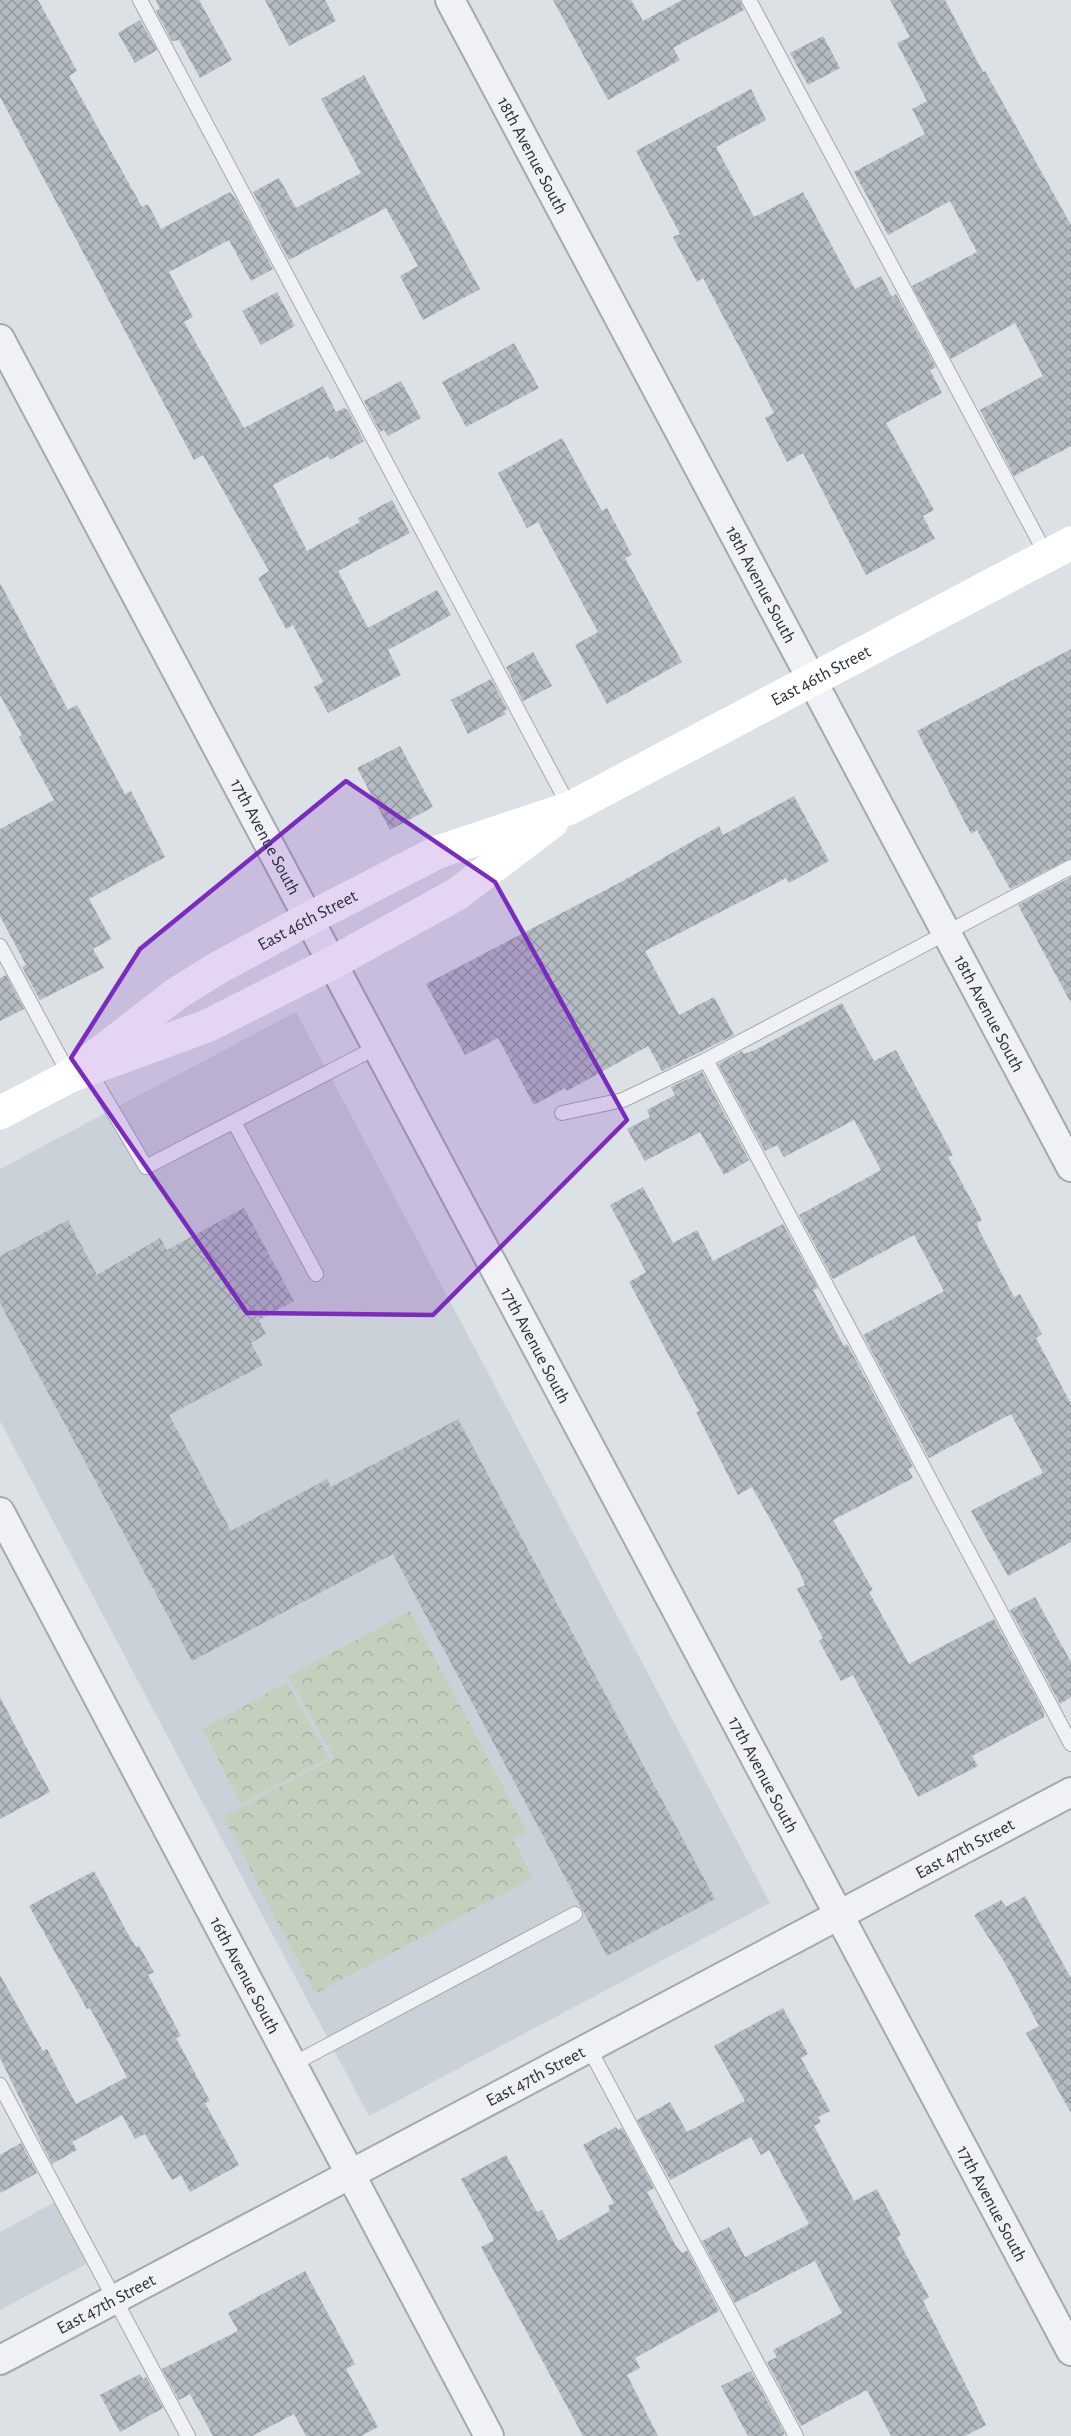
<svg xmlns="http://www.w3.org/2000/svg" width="1071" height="2436" viewBox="0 0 1071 2436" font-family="'Alegreya Sans',sans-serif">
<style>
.built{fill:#cbd1d8}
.park{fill:url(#park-crowns)}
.building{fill:url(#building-cross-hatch)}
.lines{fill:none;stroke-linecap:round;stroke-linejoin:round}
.service-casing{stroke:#a2a9b0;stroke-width:16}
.minor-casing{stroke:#a2a9b0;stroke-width:32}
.service{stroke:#eff1f5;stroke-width:14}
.minor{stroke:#eff1f5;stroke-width:28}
.secondary{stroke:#fff;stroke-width:33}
.marked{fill:#7b2cbf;fill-opacity:0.2;stroke:#7b2cbf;stroke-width:4.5;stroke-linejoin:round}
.labels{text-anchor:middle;stroke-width:4.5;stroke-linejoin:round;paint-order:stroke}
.street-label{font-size:18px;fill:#27313c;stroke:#ecf0f4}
</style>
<defs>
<pattern id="park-crowns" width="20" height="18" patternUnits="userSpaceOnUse" patternTransform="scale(1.5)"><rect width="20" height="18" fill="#c4d0be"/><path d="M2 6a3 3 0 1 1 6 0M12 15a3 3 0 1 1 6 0" fill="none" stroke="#a8b3a4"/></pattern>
<pattern id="building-cross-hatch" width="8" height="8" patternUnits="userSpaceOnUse" patternTransform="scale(1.5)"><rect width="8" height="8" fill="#b4bbc3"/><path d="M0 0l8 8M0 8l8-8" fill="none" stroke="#9299a0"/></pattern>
</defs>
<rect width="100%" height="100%" fill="#dce1e6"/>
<g class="built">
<polygon points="296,1012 770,1903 369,2116 0,1421 0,1169"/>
<polygon points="57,2201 90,2262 0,2310 0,2232"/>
</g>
<g class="park">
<polygon points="410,1611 527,1832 513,1839 533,1878 315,1994 223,1817 334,1758 288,1676"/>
<polygon points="287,1682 329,1758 241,1804 202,1729"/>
</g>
<g class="building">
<polygon points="0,0 38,0 77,71 69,76 142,207 148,204 161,229 230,192 237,201 273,269 251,281 229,240 169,272 193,317 184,322 244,428 323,386 336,412 344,408 348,410 364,441 330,460 328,456 273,485 307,551 360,522 358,518 392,500 410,533 338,571 368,628 437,590 451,615 388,650 401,675 328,713 314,687 323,682 293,625 286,629 258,578 269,571 203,455 194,460 0,97"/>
<polygon points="156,0 199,0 232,60 200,78 179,40 172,41 156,11 160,9"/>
<polygon points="265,0 325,0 336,21 289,46"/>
<polygon points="553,0 631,0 643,21 682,0 740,0 744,10 673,48 680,60 608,100"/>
<polygon points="890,0 945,0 983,72 985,71 1071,225 1071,446 1014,476 980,410 1043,376 1015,323 951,359 912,286 977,252 950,201 888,235 854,172 925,134 912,109 927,101 897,43 910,37"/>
<polygon points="140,20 157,50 135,63 118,33"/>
<polygon points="823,36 840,68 808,85 790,53"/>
<polygon points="364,75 480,289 423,320 400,276 418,266 386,208 289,260 253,192 279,178 296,208 361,173 321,99"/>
<polygon points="751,89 766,120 716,147 754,217 803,192 855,289 881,276 892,297 896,294 936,367 930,370 942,393 886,423 934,510 923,516 935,539 866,575 803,453 787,462 765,418 774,413 703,278 697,282 673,237 680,234 636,151"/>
<polygon points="277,292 295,326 261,345 242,311"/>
<polygon points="514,343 539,388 466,427 442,382"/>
<polygon points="401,381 421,418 388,436 384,430 380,432 364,401"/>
<polygon points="562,438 602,511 607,508 632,555 625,558 682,662 607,704 575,645 598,632 538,522 527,528 498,473"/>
<polygon points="0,583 68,710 77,705 125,794 131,791 165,857 89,899 111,939 93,949 104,968 40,1000 22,967 26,965 0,916 0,829 54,800 19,737 22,735 0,695"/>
<polygon points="1071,649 1071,858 1010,889 977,830 971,834 917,731"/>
<polygon points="533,652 552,686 523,701 506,667"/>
<polygon points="491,679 507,709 504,711 506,714 468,734 451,700"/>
<polygon points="400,746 433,807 390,830 357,768"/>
<polygon points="794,796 829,861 789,883 786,878 645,951 679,1015 714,997 734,1035 662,1071 648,1046 567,1091 565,1088 534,1105 498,1038 465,1055 426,984 621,882 719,826 723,835"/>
<polygon points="1071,877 1071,1003 1018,905"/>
<polygon points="6,975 24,1009 0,1021 0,978"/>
<polygon points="842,1003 874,1061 896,1050 953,1155 948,1157 982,1220 977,1223 979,1230 1014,1297 1020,1294 1042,1334 1036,1338 1071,1404 1071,1542 1008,1576 971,1511 1043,1473 1011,1414 929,1458 863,1335 944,1291 914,1235 833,1279 799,1215 881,1170 854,1120 784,1157 777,1145 765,1151 718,1064 742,1051 744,1054 757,1049"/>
<polygon points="702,1072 749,1160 724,1175 700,1132 645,1161 627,1129 650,1117 647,1110 675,1095 671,1087"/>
<polygon points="643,1187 673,1243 697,1230 713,1261 783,1224 818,1288 813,1290 844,1346 847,1344 913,1467 908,1469 913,1478 833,1520 873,1590 869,1592 909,1664 994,1619 1044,1712 1044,1717 972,1756 978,1766 918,1797 853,1675 841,1681 819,1641 823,1638 797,1589 805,1585 799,1571 752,1487 738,1495 696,1412 699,1411 629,1282 646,1272 610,1205"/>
<polygon points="244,1208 294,1301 259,1320 266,1334 251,1343 263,1365 169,1415 231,1531 327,1479 331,1487 458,1419 715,1899 607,1956 393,1554 192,1661 0,1303 0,1256 68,1220 97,1275 160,1238 167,1250"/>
<polygon points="1035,1597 1071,1662 1071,1697 1060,1704 1010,1610"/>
<polygon points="0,1697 50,1792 0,1819"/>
<polygon points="94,1871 128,1934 136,1947 139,1946 154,1972 148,1975 181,2036 176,2038 210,2101 205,2103 239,2165 190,2192 181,2175 172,2180 145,2134 135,2139 122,2115 72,2142 77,2150 52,2164 0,2058 0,1975 43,2051 47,2049 76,2104 127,2077 90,2008 87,2009 29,1906"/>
<polygon points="1025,1896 1071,1978 1071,2113 1026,2033 1039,2026 1005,1963 974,1915 1001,1900 1006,1907"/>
<polygon points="783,2008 808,2054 801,2058 830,2111 818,2117 821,2122 814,2126 854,2201 877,2189 901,2235 897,2238 929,2297 923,2301 986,2425 965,2436 891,2436 867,2390 801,2426 767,2362 777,2357 773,2350 842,2313 815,2261 735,2303 702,2241 729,2227 745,2257 809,2224 769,2150 761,2155 751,2137 670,2180 637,2120 670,2102 687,2132 745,2101 714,2046"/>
<polygon points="616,2127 618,2130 622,2128 654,2188 647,2192 676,2246 682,2253 687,2250 719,2311 635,2358 640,2368 627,2375 658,2436 583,2436 481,2247 493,2241 493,2237 461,2179 506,2155 537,2212 542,2210 558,2241 610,2211 608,2206 614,2203 583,2145"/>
<polygon points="21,2143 37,2173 0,2193 0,2155"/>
<polygon points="305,2271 355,2364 346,2369 378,2427 361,2436 306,2436 294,2414 252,2436 213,2436 190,2394 179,2400 162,2369 238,2331 228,2313"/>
<polygon points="751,2371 785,2434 781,2436 748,2436 721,2386"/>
<polygon points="140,2374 143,2379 146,2377 163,2408 120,2432 100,2395"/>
</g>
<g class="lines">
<defs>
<g id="service">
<polyline points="140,0 570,808"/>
<polyline points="749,0 1047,556"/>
<polyline points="1071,867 706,1060 1071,1744"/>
<polyline points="0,946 70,1076"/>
<polyline points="88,1069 146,1167 379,1046"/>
<polyline points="562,1113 623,1100 706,1060"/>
<polyline points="234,1122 316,1274"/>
<polyline points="589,2048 796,2436"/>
<polyline points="293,2064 575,1914"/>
<polyline points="0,2085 188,2436"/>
</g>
<g id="minor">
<path id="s1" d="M450 0 1071 1167"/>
<path id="s2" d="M0 339C359 1009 712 1681 1071 2351"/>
<path id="s3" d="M0 1512 489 2436"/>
<path id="s4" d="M0 2360 1071 1792"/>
</g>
</defs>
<use href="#service" class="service-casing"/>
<use href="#minor" class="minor-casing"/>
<use href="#service" class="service"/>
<use href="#minor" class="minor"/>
<g class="secondary">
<path id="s5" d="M70 1076 176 994 216 969 310 918 438 852 570 808 1071 543"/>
<polyline points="0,1113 70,1076 207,1026 334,962 457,894 552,822"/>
</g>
</g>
<path class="marked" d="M346 781 495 882 627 1120 433 1315 247 1313 71 1058 140 949Z"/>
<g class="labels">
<g class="street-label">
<text dy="6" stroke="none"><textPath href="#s1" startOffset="176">18th Avenue South</textPath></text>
<text dy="6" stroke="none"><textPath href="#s1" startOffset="662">18th Avenue South</textPath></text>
<text dy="6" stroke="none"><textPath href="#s5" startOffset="855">East 46th Street</textPath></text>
<text dy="6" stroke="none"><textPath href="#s2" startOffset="564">17th Avenue South</textPath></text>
<text dy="6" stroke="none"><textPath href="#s5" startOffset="285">East 46th Street</textPath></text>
<text dy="6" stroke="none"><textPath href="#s1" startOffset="1148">18th Avenue South</textPath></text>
<text dy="6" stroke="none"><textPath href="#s2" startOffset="1140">17th Avenue South</textPath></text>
<text dy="6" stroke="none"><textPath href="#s2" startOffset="1626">17th Avenue South</textPath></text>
<text dy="6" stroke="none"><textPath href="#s4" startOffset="1092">East 47th Street</textPath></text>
<text dy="6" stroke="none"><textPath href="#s3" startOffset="524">16th Avenue South</textPath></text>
<text dy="6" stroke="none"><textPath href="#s4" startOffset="606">East 47th Street</textPath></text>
<text dy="6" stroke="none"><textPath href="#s2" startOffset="2112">17th Avenue South</textPath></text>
<text dy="6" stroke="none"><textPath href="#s4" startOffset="120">East 47th Street</textPath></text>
</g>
</g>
</svg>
